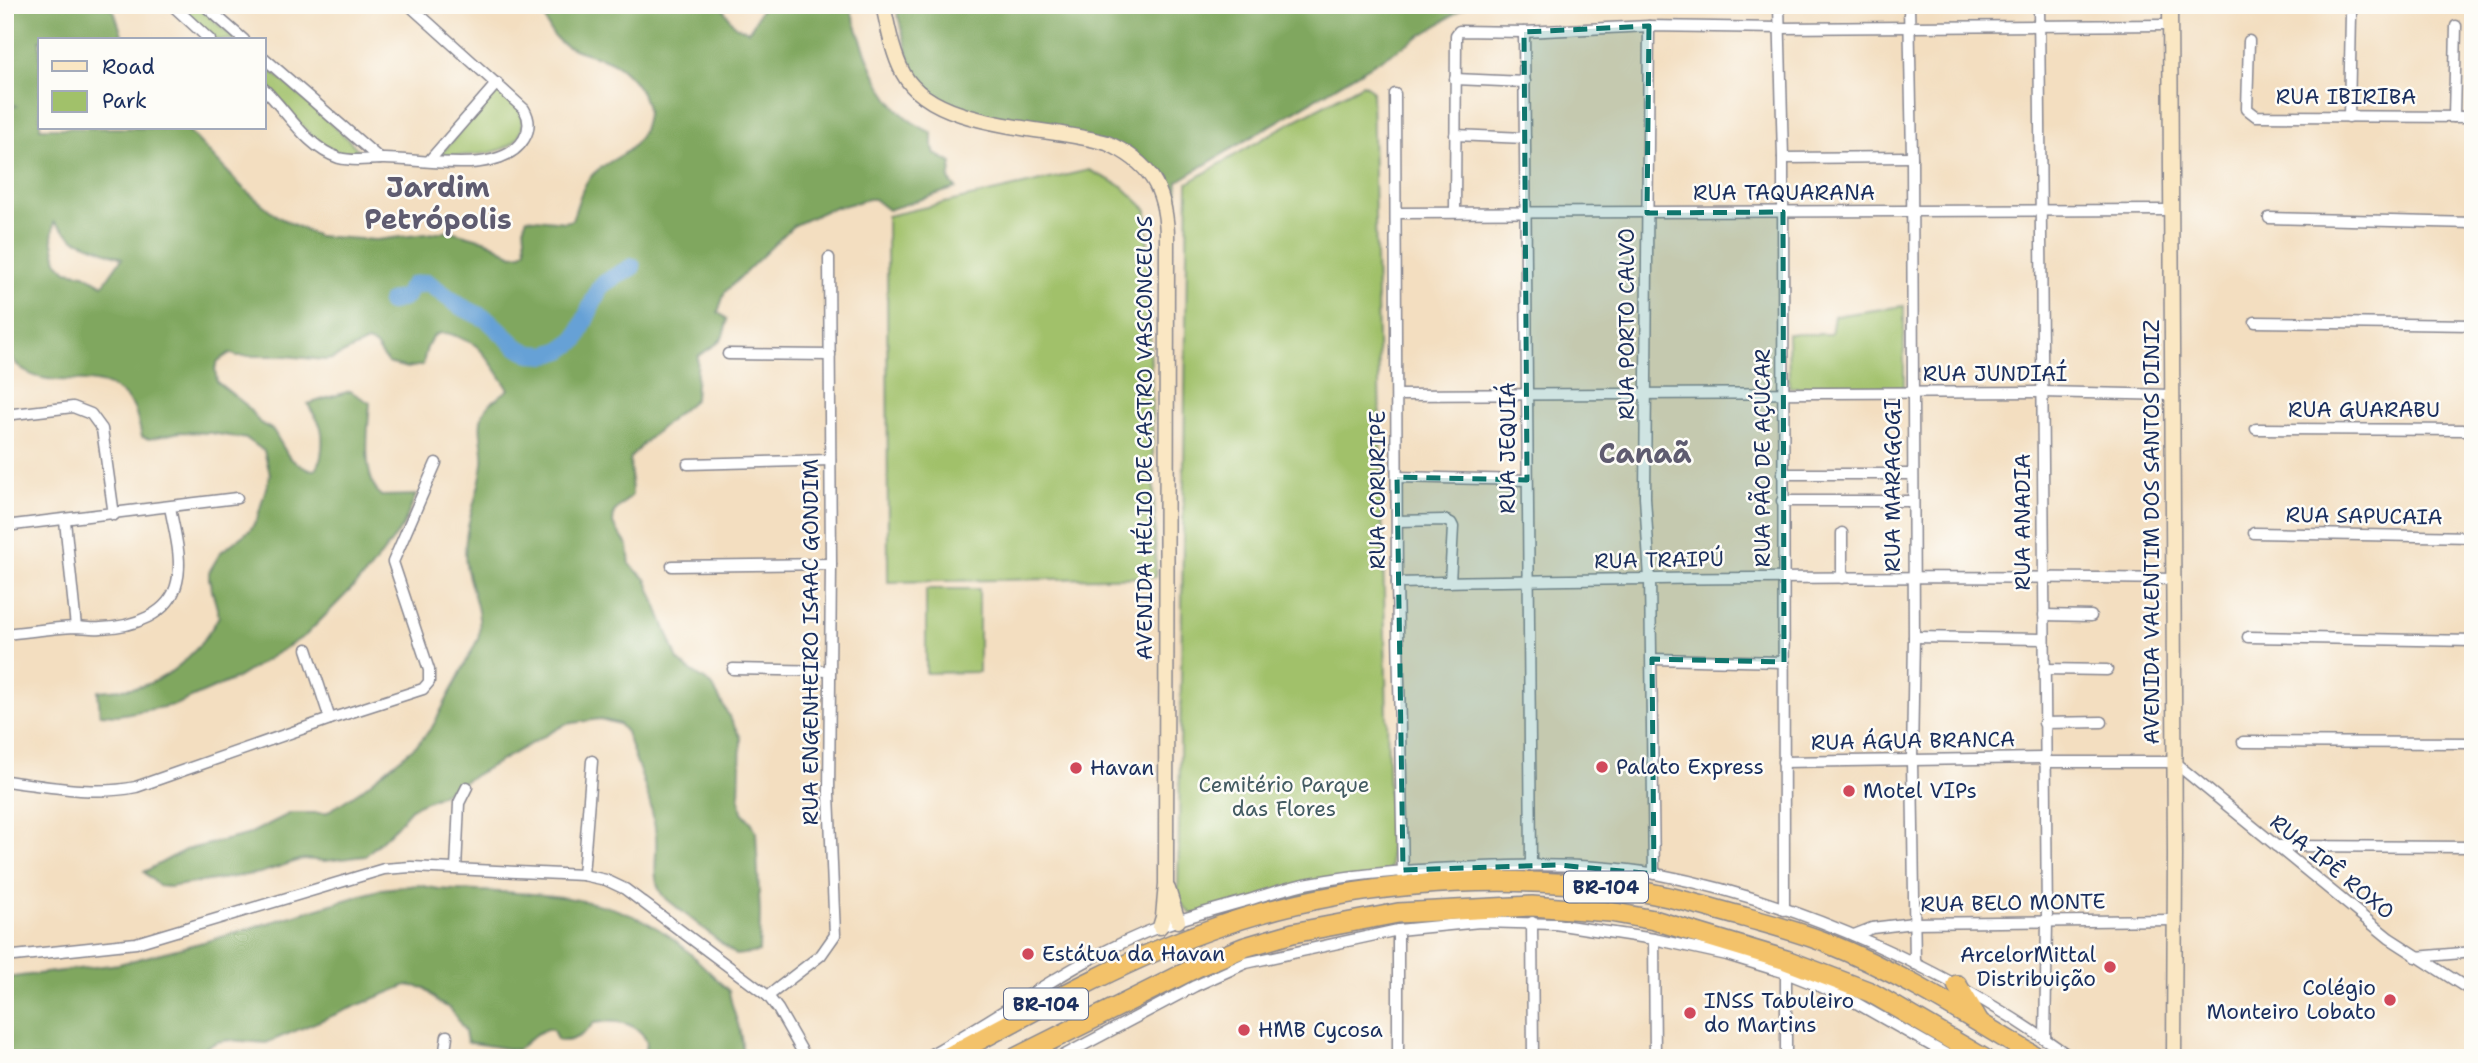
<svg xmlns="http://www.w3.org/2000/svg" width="2478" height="1063" viewBox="0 0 2478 1063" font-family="'Shantell Sans',sans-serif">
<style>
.green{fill:#a1c16a;stroke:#5e7864;stroke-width:2}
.forest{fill:#80a75e;stroke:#4e6b5e;stroke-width:2;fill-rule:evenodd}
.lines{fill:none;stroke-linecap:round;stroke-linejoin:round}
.river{stroke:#66a1d6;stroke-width:18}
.street-casing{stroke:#87868f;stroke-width:13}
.secondary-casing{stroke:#87868f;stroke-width:17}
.highway-casing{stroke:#87868f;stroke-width:22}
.street{stroke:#fff;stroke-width:10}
.secondary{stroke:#fae7c3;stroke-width:14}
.highway{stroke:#f3c26a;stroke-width:19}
.marked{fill:#0f766e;fill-opacity:0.2;stroke:#0f766e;stroke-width:5;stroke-dasharray:14 9;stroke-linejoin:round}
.poi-dot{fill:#d1495b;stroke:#fdfcf7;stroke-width:2.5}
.labels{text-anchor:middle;stroke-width:5;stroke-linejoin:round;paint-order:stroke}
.shield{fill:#fdfcf7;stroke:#5f6c8c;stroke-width:2}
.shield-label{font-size:19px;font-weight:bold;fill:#1b2f5e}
.street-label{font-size:21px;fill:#1b2f5e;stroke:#fdfcf7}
.poi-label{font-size:21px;fill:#1b2f5e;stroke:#fdfcf7;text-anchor:start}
.park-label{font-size:21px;fill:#435b62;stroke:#fdfcf7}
.district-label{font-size:28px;font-weight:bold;fill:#5f5c70;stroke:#fdfcf7}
</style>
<rect width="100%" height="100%" fill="#fdfcf7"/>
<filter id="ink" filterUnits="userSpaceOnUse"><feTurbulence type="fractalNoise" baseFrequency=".0143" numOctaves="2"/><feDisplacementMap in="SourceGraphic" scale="14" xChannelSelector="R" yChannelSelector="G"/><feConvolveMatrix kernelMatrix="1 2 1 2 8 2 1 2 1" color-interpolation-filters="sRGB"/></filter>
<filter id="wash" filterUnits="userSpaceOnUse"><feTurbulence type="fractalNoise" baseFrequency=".00686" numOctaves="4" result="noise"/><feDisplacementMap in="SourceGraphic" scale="28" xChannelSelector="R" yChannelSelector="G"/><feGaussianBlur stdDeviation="1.57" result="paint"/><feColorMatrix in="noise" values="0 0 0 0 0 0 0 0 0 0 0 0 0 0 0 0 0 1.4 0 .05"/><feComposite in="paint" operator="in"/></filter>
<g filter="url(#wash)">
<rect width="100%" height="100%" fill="#f3dec0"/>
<g class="green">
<polygon points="185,5 196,5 236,40 217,40 185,13"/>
<path d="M264 64 348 139 362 154C316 160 292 109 264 82Z"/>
<path d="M1363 84 1372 90 1391 884 1203 920C1190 914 1183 909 1178 895L1188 183 1279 129Z"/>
<path d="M497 89C504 95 513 100 518 107 522 114 524 121 522 128 516 159 462 155 439 156Z"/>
<polygon points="1089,170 1122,186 1147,210 1156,577 888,582 887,216"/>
<polygon points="1904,306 1904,388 1789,387 1788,334 1831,334 1834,316"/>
<polygon points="926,589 979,589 979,672 926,673"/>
</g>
<g class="forest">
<path d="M5 5H106L114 11 124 40H40V128H186L243 188 278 217 317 236 376 240 451 231 487 241 513 255 521 254 526 249 524 225 527 218 565 222 572 220C577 207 580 191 588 180 605 157 631 160 643 130 645 123 648 115 647 109 644 89 625 67 607 60 580 49 553 51 545 17L525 5H720L735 26 748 31C757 25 755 12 766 5H849C863 44 875 92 908 119 915 124 924 129 932 133V144L935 154 952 163 949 180 956 188 888 210 874 199H869L827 210 793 226 725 292 718 312 727 319C724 345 716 343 698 356L695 399 647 440 630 458 632 495 614 512 613 524 628 546 630 565 646 579 678 660 688 669 712 685 741 738 739 798 742 812 752 823 756 832 760 913 759 952 736 955 663 896C650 878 658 858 656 837 653 801 637 766 626 732L619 724 600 719 566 724 436 797 413 807 396 827 365 856 325 861 303 859 260 873 169 887 159 886 144 872 185 850 247 835 291 813H326L360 791 418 744 433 726 478 639C484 614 470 589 466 565 461 528 479 498 483 463 485 447 475 424 485 410 490 402 502 395 509 389 498 375 489 356 475 345 471 342 465 340 460 338 432 324 427 341 423 365L407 368 388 363 375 345 367 342 332 359 324 360 285 356H237L230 353 218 361 215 368 217 382 246 405 260 423 273 430 289 457 295 462 307 469 315 470C323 463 324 435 320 425 317 418 311 411 308 404L350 391 370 403C368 430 361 475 381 496L416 495 403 526 369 571 306 635 237 678 175 705 118 715 100 714 98 691C111 690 125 689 137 687 172 680 204 645 219 616L209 579V572L221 552 250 530 257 519 270 474 264 451 247 439 211 433 180 432 149 439 142 437C139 426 138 414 132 405 105 365 59 391 26 372 17 367 11 357 5 347V109L16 106 5 97ZM54 222 74 239 122 258 103 285 84 274 67 271 57 261 52 238Z"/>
<path d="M895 5H1467L1435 27 1178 181 1176 209 1172 218C1172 184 1156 169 1131 150L950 108 925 87 912 68Z"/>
<path d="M418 885 439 889C515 894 599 889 665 933 686 946 710 974 729 991 732 1014 746 1035 741 1058H642L647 1044C641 1022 614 1019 594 1023 586 1033 572 1044 557 1040L553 1030 547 1029 536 1034 517 1050 467 1042 465 1031 450 1008 439 1003 425 988 407 985 266 1043 229 1040 217 1042 206 1047 195 1058H5V978L119 964 211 940 382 889Z"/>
</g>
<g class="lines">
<polyline class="river" points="390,302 405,297 413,285 428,283 460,306 488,320 517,347 531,354 546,355 562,350 576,340 599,289 604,283 632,267"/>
</g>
</g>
<g filter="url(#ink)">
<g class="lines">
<defs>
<g id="street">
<polyline points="172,5 210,40"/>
<polyline points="204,5 244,40"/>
<polyline points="1779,5 1783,158 1784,910"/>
<polyline points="1909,5 1912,157 1914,637 1912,760 1915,964"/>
<polyline points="2039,5 2047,922 2045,1039"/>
<polyline points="1649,26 1645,497 1650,579 1654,874"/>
<polyline points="1524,32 1531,864"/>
<polyline points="2249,41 2247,109 2256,116 2473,117"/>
<polyline points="264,58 380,159"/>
<polyline points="1455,79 1525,82"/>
<path d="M264 89C288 112 306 147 339 158 354 162 367 159 382 159 420 158 501 178 524 139 530 129 530 119 524 109L409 5"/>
<polyline points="1395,94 1397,583 1403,875"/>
<polyline points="2349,117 2351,14"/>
<polyline points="2454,117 2456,26"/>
<polyline points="1455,135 1525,138"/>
<polyline points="1783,158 1912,157"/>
<polyline points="429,161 497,83"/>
<polyline points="1455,212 1456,35 1459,31 1524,32 1649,26 1779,28 2170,25"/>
<polyline points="1397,213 2171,210"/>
<polyline points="2269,218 2473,223"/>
<polyline points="2255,322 2473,325"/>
<polyline points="728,354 830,355"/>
<polyline points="1398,395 2042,392 2172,395"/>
<polyline points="5,415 73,407 91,414 102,429 114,515"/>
<polyline points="2256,429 2473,430"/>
<polyline points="688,464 830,460"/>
<polyline points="1782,474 1912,474"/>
<polyline points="1397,477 1527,480"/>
<polyline points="1782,501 1912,501"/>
<polyline points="65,521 76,627"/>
<polyline points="1398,521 1444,520 1451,523 1453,527 1450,582"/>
<polyline points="5,526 237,498"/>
<polyline points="2254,533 2473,537"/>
<polyline points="672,566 831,564"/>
<polyline points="1842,578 1842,533"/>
<path d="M1397 583C1656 578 1915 575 2174 579"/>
<polyline points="2044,615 2091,616"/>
<path d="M5 634C28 632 51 628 75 627 83 627 92 629 101 628 132 627 170 615 177 582 183 559 174 530 170 507"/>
<polyline points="1914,637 2044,639"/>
<polyline points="2248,637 2473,641"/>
<polyline points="307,649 330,719"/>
<polyline points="1652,659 1784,662"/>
<polyline points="733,669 830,671"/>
<polyline points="2044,669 2107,670"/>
<polyline points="2044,723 2102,722"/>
<polyline points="2243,742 2473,743"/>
<polyline points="1783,762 2044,758"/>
<polyline points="2044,762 2174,762 2389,938 2473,992"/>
<path d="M5 781C49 786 93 796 136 787L330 719 423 689 429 682V670L393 562 436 463"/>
<polyline points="2276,846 2473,847"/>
<polyline points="456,869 459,803 467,787"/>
<polyline points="583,875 592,761"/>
<polyline points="1532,922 1533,1058"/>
<polyline points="1398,930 1398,1058"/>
<polyline points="1854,935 1872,928 1913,923 2173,920"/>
<polyline points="1654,939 1655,1058"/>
<polyline points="5,957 136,943 384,869 411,867 583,875 606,880 625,889 768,996 778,1009 806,1058"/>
<polyline points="2416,957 2473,952"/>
<polyline points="768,996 821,955 835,935 829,794 831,564 829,258"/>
<polyline points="444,1058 447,1036"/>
<path d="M924 1058C1003 1016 1077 957 1162 926 1189 916 1217 909 1245 901 1266 895 1288 887 1310 883 1367 872 1425 869 1483 867 1540 864 1599 864 1656 874 1802 902 1951 971 2072 1058"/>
<polyline points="1059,1058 1195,986 1246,963 1398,930 1480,922 1555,924 1654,939 1727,955 1786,973 1844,996 1953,1058"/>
<polyline points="1786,1058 1786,973"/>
</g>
<g id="secondary">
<path d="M883 5C888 27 892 52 903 73 933 130 1049 126 1107 143 1150 162 1165 188 1167 233L1166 884 1163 917 1160 927"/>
<polyline points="2170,5 2175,855 2174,1058"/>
<polyline points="1168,889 1178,921"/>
</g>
<g id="highway">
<polyline points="1957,985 1978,1020"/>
<path d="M946 1058C1032 1012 1117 963 1209 930 1339 882 1482 873 1618 888 1661 893 1702 906 1744 917 1772 925 1800 932 1827 943 1902 973 1969 1017 2038 1058"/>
<polyline points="1015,1058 1201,965 1245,947 1293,933 1398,913 1532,906 1610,912 1654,920 1786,960 1870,992 1983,1058"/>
</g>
</defs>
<use href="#street" class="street-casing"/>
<use href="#secondary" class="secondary-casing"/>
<use href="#highway" class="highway-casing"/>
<use href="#street" class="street"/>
<use href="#secondary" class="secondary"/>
<use href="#highway" class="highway"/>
</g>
</g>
<path class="marked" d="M1649 26 1647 213 1783 212 1784 662 1652 659 1654 874 1558 865 1403 870 1397 477 1527 480 1524 32Z"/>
<g class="poi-dot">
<circle cx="1602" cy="767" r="7"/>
<circle cx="1076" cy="768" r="7"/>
<circle cx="1849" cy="791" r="7"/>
<circle cx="1028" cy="954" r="7"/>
<circle cx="2110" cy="967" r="7"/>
<circle cx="2390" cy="1000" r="7"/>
<circle cx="1690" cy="1013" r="7"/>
<circle cx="1244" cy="1030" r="7"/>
</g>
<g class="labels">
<g class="shield">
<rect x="1564" y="871.5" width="84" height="31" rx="5"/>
<rect x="1004" y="988.5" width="84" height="31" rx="5"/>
</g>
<g class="shield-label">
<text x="1606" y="894">BR-104</text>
<text x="1046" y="1011">BR-104</text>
</g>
<g class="street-label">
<text x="2346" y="104">RUA IBIRIBA</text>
<text x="1784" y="200">RUA TAQUARANA</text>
<text transform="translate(1627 324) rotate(-90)" y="7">RUA PORTO CALVO</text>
<text x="1995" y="381">RUA JUNDIAÍ</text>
<text x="2364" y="417">RUA GUARABU</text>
<text transform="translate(1145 438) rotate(-90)" y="7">AVENIDA HÉLIO DE CASTRO VASCONCELOS</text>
<text transform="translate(1508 448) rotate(-90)" y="7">RUA JEQUIÁ</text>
<text transform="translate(1763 458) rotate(-90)" y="7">RUA PÃO DE AÇÚCAR</text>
<text transform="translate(1893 485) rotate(-90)" y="7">RUA MARAGOGI</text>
<text transform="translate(1378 490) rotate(-90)" y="7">RUA CORURIPE</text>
<text transform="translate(2364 516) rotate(1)" y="7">RUA SAPUCAIA</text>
<text transform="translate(2023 522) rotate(-90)" y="7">RUA ANADIA</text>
<text transform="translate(2152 532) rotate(-90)" y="7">AVENIDA VALENTIM DOS SANTOS DINIZ</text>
<text transform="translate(1659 560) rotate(-1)" y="7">RUA TRAIPÚ</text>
<text transform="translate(811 642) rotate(-90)" y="7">RUA ENGENHEIRO ISAAC GONDIM</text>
<text transform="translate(1913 741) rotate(-1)" y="7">RUA ÁGUA BRANCA</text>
<text transform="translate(2332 867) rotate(39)" y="7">RUA IPÊ ROXO</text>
<text transform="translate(2013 903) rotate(-1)" y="7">RUA BELO MONTE</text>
</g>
<g class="poi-label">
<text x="1616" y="774">Palato Express</text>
<text x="1090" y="775">Havan</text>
<text x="1863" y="798">Motel VIPs</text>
<text x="1042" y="961">Estátua da Havan</text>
<text x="2096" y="962" text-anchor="end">ArcelorMittal<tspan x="2096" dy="24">Distribuição</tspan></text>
<text x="2376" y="995" text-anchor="end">Colégio<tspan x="2376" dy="24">Monteiro Lobato</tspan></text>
<text x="1704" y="1008">INSS Tabuleiro<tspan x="1704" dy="24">do Martins</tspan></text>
<text x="1258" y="1037">HMB Cycosa</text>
</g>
<g class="park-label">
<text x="1284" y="792">Cemitério Parque<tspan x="1284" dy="24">das Flores</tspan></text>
</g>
<g class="district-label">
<text x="438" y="197">Jardim<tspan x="438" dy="32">Petrópolis</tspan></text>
<text x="1645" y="463">Canaã</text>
</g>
</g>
<rect width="2478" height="1063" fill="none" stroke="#fdfcf7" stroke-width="28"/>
<rect x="38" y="38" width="228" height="91" fill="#fdfcf7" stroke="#a3aaba" stroke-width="2"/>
<rect x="52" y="61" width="35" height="10" fill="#fae7c3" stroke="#a3aaba" stroke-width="2"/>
<text x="102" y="74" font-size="21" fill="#1b2f5e">Road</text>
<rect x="52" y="91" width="35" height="21" fill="#a1c16a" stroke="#a3aaba" stroke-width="2"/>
<text x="102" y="108" font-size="21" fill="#1b2f5e">Park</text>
</svg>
